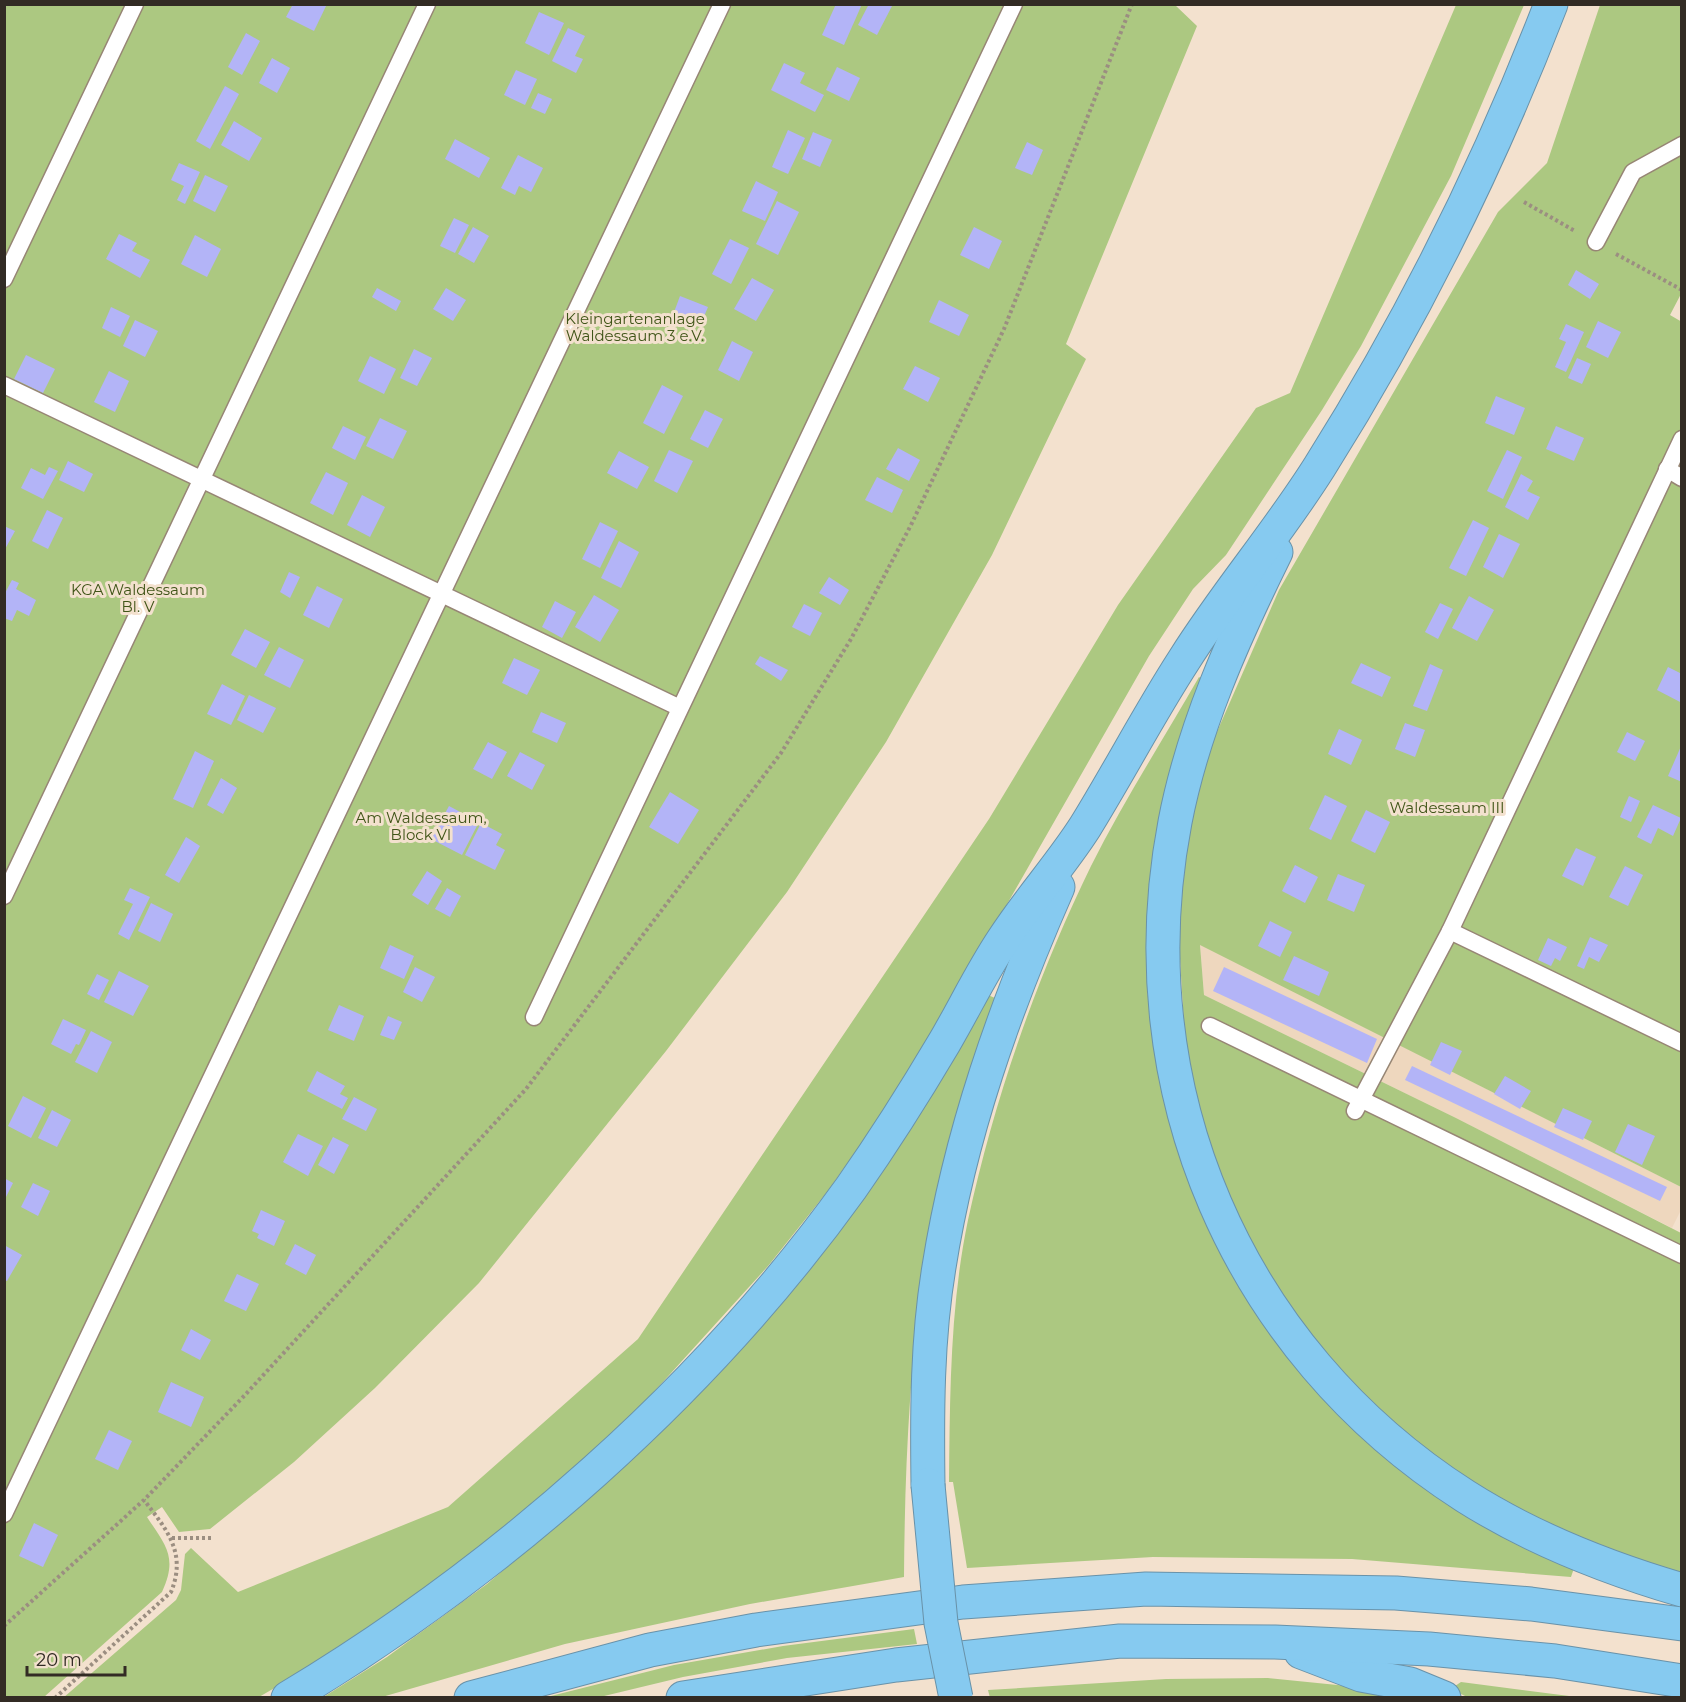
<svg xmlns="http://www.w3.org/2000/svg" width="1686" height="1702" viewBox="0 0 1686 1702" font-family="Montserrat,sans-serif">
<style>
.built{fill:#eed7be}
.green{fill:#acc881}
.building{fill:#b3b4f7}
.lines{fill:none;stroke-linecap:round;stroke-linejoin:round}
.lane-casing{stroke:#978675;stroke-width:19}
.highway-casing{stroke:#6992a9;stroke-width:35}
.path{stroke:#9b8e81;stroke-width:4;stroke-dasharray:3 3;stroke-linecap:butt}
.lane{stroke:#fff;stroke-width:16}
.highway{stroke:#86caf0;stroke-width:33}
.highway-bridge-casing{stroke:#6992a9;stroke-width:35;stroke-linecap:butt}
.highway-bridge{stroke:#86caf0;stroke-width:33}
.labels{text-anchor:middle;stroke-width:6;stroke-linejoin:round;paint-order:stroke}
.park-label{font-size:15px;fill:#405518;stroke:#f3e1ce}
</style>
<rect width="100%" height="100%" fill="#f3e1ce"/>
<polygon class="built" points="1200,944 1681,1187 1681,1210 1672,1228 1456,1118 1204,995"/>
<g class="green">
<path d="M5 5H1175L1197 26 1066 344 1086 359 992 555 886 742 787 892 666 1051 479 1283 375 1388 294 1462 210 1529 179 1532 162 1507 147 1517C166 1546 178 1557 162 1592L44 1697H5Z"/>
<polygon points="1456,5 1524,5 1451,176 1361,346 1322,410 1226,555 1193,589 1149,656 959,988 885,1110 827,1192 768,1266 632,1416 532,1508 345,1647 259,1697 63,1698 176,1600 181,1590 185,1554 191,1548 238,1592 448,1507 638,1339 989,819 1118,605 1256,408 1290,393"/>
<polygon points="1600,5 1681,5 1682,292 1670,315 1682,322 1681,1187 1200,945 1204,995 1456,1118 1681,1233 1681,1574 1586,1543 1497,1497 1453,1471 1360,1395 1294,1317 1227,1199 1193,1094 1184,1024 1178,926 1195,782 1279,590 1498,212 1547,163"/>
<path d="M1199 677 1204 680 1169 780 1149 884 1147 987 1154 1047 1165 1102 1182 1155 1252 1304 1311 1385 1384 1454 1574 1568 1571 1577 1352 1559 1153 1557 967 1568 953 1482H949C950 1395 950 1306 968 1220 995 1097 1036 979 1091 866 1123 802 1163 740 1199 677Z"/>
<path d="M988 995 995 998C982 1038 967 1078 955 1118 914 1262 905 1429 904 1577L750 1604 565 1644 382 1697 322 1698 387 1657 487 1584 570 1514 671 1419Z"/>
<polygon points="914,1629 917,1644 787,1658 683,1677 600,1697 547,1697 674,1665 783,1646"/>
<polygon points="1268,1678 1367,1688 1404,1697 990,1698 988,1690 1166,1679"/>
<polygon points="1461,1682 1577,1697 1467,1697 1459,1693 1455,1686"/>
</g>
<g class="building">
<polygon points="293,4 327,4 314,31 286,17"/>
<polygon points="836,4 862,4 844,45 822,35"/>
<polygon points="869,4 892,6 877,35 858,25"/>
<polygon points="539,12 564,23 549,55 525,43"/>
<polygon points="568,28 585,36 575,56 583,59 576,73 552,61"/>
<polygon points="246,33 260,41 242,75 228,67"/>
<polygon points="272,58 290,68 277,93 259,83"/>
<polygon points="784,63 805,73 800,83 824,95 815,112 771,90"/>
<polygon points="837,67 860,78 849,101 826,90"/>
<polygon points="516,70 537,79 525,105 504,95"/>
<polygon points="225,86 239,94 210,149 196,141"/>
<polygon points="538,93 552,99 545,114 531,108"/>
<polygon points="234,121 262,138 249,161 221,145"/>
<polygon points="788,130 805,138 788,174 772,167"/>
<polygon points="813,132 832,140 820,167 802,159"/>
<polygon points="455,139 490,158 479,178 445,159"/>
<polygon points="1027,142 1043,150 1032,175 1015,168"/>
<polygon points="518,155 543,168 531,192 519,186 515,195 501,188"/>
<polygon points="179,163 200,172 185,204 177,200 184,186 171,180"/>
<polygon points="205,175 228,186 215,212 193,201"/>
<polygon points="756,181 778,192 765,221 742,211"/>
<polygon points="777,201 799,212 778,255 756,244"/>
<polygon points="454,218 469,225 455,253 440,246"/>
<polygon points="473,227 489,236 474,263 458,254"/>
<polygon points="974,227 1002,241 989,269 960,255"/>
<polygon points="119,234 137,243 132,251 150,260 140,278 106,259"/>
<polygon points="195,235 221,249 207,277 181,264"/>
<polygon points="730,239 749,248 731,284 712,274"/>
<polygon points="1576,270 1599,284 1590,299 1568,285"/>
<polygon points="752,278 774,290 756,321 734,309"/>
<polygon points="377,288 401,301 396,311 372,297"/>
<polygon points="446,288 466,300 453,321 433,309"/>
<polygon points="680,296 708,307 700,326 673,315"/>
<polygon points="939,300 969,315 959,336 929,322"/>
<polygon points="111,307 130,316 120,337 102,328"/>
<polygon points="135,320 158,331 145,357 123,346"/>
<polygon points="1598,321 1621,332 1608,358 1586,347"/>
<polygon points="1566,324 1584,332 1566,372 1555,367 1566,342 1559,339"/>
<polygon points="732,341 753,352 739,381 718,370"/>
<polygon points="414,349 432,358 417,386 400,378"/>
<polygon points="26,355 55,369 43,393 14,379"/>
<polygon points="370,356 396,369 384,394 358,381"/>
<polygon points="1577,358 1591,364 1582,384 1568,378"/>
<polygon points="915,366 940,378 928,402 903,389"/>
<polygon points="109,371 129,381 115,412 94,402"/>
<polygon points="662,385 683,396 664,434 643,423"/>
<polygon points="1496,396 1525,408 1514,435 1485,423"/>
<polygon points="705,410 723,419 708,448 690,439"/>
<polygon points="380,418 407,431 393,459 366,446"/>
<polygon points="343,426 366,437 355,460 332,448"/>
<polygon points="1556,426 1584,438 1574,461 1546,449"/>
<polygon points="898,448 920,460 909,481 886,469"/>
<polygon points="669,450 693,461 677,493 654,481"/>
<polygon points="1507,450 1522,457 1503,499 1487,491"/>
<polygon points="619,451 649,467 637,489 607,473"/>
<polygon points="68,461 93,474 84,492 59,480"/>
<polygon points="49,467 58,471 43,499 21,488 31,468 45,475"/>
<polygon points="326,472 348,483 333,515 310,503"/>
<polygon points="1521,474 1533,481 1527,491 1540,497 1528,520 1505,507"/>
<polygon points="877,477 903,490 892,513 865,500"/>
<polygon points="362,495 385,507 370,537 347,525"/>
<polygon points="47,510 63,518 48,549 32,541"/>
<polygon points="1473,520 1489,528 1466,576 1449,568"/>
<polygon points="600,522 618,531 600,568 582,559"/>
<polygon points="4,526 15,531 4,551"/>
<polygon points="1499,534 1520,544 1503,578 1483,567"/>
<polygon points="619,541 639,552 621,588 601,578"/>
<polygon points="289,572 300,577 290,598 280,592"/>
<polygon points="829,577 849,590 840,605 819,593"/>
<polygon points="12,580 19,583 16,589 36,600 29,616 17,610 12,621 4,618 4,595"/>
<polygon points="317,586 343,599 329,628 303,615"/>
<polygon points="594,595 619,610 600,642 575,627"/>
<polygon points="1469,596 1494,610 1477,641 1452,628"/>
<polygon points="555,601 576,612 562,638 542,627"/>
<polygon points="1440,603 1453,609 1438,639 1425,632"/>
<polygon points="804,604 822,613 810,636 792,627"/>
<polygon points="245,629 270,642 256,668 231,655"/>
<polygon points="279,647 304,660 290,688 264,675"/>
<polygon points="760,656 788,670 781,681 755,664"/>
<polygon points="514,658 540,670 527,695 502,683"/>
<polygon points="1361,663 1391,677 1382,697 1351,683"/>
<polygon points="1430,664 1443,670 1427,711 1413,706"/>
<polygon points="1668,667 1682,674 1682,703 1657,690"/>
<polygon points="222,684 245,696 231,725 207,714"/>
<polygon points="249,695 276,708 263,733 237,720"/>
<polygon points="541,712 566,723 557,743 532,732"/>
<polygon points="1405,723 1425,730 1415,757 1395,749"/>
<polygon points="1339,729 1362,740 1351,765 1328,754"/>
<polygon points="1627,732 1645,741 1635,761 1617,752"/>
<polygon points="488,742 507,752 492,779 473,769"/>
<polygon points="1682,744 1682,782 1668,776"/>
<polygon points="195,751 214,761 193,808 173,799"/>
<polygon points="520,752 545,765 532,790 507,776"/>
<polygon points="221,778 237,788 223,814 207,805"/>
<polygon points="670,792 699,810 678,844 649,827"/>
<polygon points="1325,795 1347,806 1331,840 1309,829"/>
<polygon points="1629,796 1640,801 1631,822 1620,817"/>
<polygon points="1653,805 1681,818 1673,836 1658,828 1651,844 1637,837"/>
<polygon points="449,806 479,822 462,855 431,839"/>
<polygon points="1366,810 1390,822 1375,853 1351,841"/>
<polygon points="481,823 502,834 496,845 505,850 495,870 465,855"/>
<polygon points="186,837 200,846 179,883 165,875"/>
<polygon points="1576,848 1596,857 1583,886 1562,876"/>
<polygon points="1295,865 1318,877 1305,903 1282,891"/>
<polygon points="1625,866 1643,875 1628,906 1609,897"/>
<polygon points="427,871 442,881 428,905 412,895"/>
<polygon points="1338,874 1365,885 1354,912 1327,900"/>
<polygon points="130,888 150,897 129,940 118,934 133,904 124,900"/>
<polygon points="447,888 461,896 450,917 435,909"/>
<polygon points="151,903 173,914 160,942 138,931"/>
<polygon points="1270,921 1292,932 1280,957 1258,946"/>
<polygon points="1590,937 1608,945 1599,962 1589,957 1584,969 1577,966"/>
<polygon points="1548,938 1567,947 1560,961 1555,958 1551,966 1538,960"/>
<polygon points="390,945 414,956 404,979 380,968"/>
<polygon points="1294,956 1329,972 1319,996 1283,980"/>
<polygon points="415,967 435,977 422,1002 403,992"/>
<polygon points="1224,967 1377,1039 1367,1063 1213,991"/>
<polygon points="119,971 149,986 133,1016 104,1002"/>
<polygon points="97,974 109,980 99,1000 87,994"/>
<polygon points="339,1005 364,1016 354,1041 328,1030"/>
<polygon points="388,1016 402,1022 394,1040 380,1035"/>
<polygon points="63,1019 86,1030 79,1045 76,1044 71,1054 51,1044"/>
<polygon points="91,1031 112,1042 97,1073 75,1062"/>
<polygon points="1441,1042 1462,1051 1450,1075 1430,1065"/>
<polygon points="1412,1066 1667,1187 1660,1201 1405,1080"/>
<polygon points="317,1071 345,1086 340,1094 348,1098 342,1109 307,1091"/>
<polygon points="1505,1076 1531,1091 1520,1109 1494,1094"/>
<polygon points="23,1096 46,1108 31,1138 8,1126"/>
<polygon points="354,1097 377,1109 366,1131 342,1119"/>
<polygon points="1563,1108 1592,1121 1583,1140 1554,1127"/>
<polygon points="52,1110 71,1120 57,1147 38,1138"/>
<polygon points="1628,1124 1655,1136 1642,1165 1615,1152"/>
<polygon points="298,1134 323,1146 308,1176 283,1162"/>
<polygon points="333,1137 349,1145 334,1174 318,1165"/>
<polygon points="4,1178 13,1183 4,1201"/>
<polygon points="33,1183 50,1191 38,1216 21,1207"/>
<polygon points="261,1210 285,1221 274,1246 257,1238 259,1234 252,1231"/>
<polygon points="295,1244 316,1255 306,1275 285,1264"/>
<polygon points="4,1245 22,1255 7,1281 4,1280"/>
<polygon points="237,1274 259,1284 246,1311 224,1301"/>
<polygon points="191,1329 211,1340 200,1360 181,1350"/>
<polygon points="171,1382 204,1397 191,1427 158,1412"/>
<polygon points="109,1430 132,1441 118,1470 95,1459"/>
<polygon points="34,1523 58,1535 43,1567 19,1556"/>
</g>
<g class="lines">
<defs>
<g id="lane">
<polyline points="1596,242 1633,172 1682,145"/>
<polyline points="4,279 135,4"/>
<polyline points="4,385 678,707"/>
<polyline points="1682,439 1450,931 1682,1043"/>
<polyline points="1667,469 1682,478"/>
<polyline points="4,896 427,4"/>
<polyline points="534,1017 1014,4"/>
<polyline points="1210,1026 1682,1255"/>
<polyline points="1355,1111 1450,931"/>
<polyline points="4,1514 722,4"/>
</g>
<g id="highway">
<path d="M1276 552C1234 637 1193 728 1175 822 1124 1088 1237 1350 1465 1496 1531 1538 1607 1568 1682 1590"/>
<path d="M928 1485C927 1412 927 1339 939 1267 960 1134 1004 1010 1058 887"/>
<polyline points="1301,1652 1361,1675 1410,1684 1444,1698"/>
<path d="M288 1698C501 1570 705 1391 851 1188 884 1141 915 1092 944 1043 964 1009 981 973 1003 940 1028 901 1060 866 1085 827 1119 772 1149 714 1184 660 1226 593 1278 533 1320 466 1412 320 1489 165 1551 4"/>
<polyline points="471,1698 650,1650 756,1630 963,1602 1146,1589 1396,1593 1531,1604 1682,1624"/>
<polyline points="683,1698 896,1665 1120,1641 1275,1642 1429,1649 1555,1661 1682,1681"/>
</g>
</defs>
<use href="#lane" class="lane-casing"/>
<use href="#highway" class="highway-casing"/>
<g class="path">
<polyline points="1524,202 1575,231"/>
<polyline points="1616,254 1682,290"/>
<polyline points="172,1538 211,1538"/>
<polyline points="4,1626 144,1500 245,1395 526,1089 781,753 851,639 911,525 1004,329 1132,4"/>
<path d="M55 1698 171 1592C187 1553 167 1530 144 1500"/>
</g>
<use href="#lane" class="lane"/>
<use href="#highway" class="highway"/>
<defs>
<polyline id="highway-bridge" points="928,1485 941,1623 956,1698"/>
</defs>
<use href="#highway-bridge" class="highway-bridge-casing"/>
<use href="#highway-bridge" class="highway-bridge"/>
</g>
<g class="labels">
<g class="park-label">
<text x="635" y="324">Kleingartenanlage<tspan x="635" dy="17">Waldessaum 3 e.V.</tspan></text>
<text x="138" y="595">KGA Waldessaum<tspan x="138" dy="17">Bl. V</tspan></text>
<text x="1447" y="813">Waldessaum III</text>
<text x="421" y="823">Am Waldessaum,<tspan x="421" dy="17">Block VI</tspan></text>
</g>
</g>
<rect width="1686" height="1702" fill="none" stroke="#322b24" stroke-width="12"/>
<path d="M27 1666v9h98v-9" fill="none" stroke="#322b24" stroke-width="3"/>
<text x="36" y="1666" font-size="18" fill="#322b24" stroke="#f3e1ce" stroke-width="4.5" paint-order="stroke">20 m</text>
</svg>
